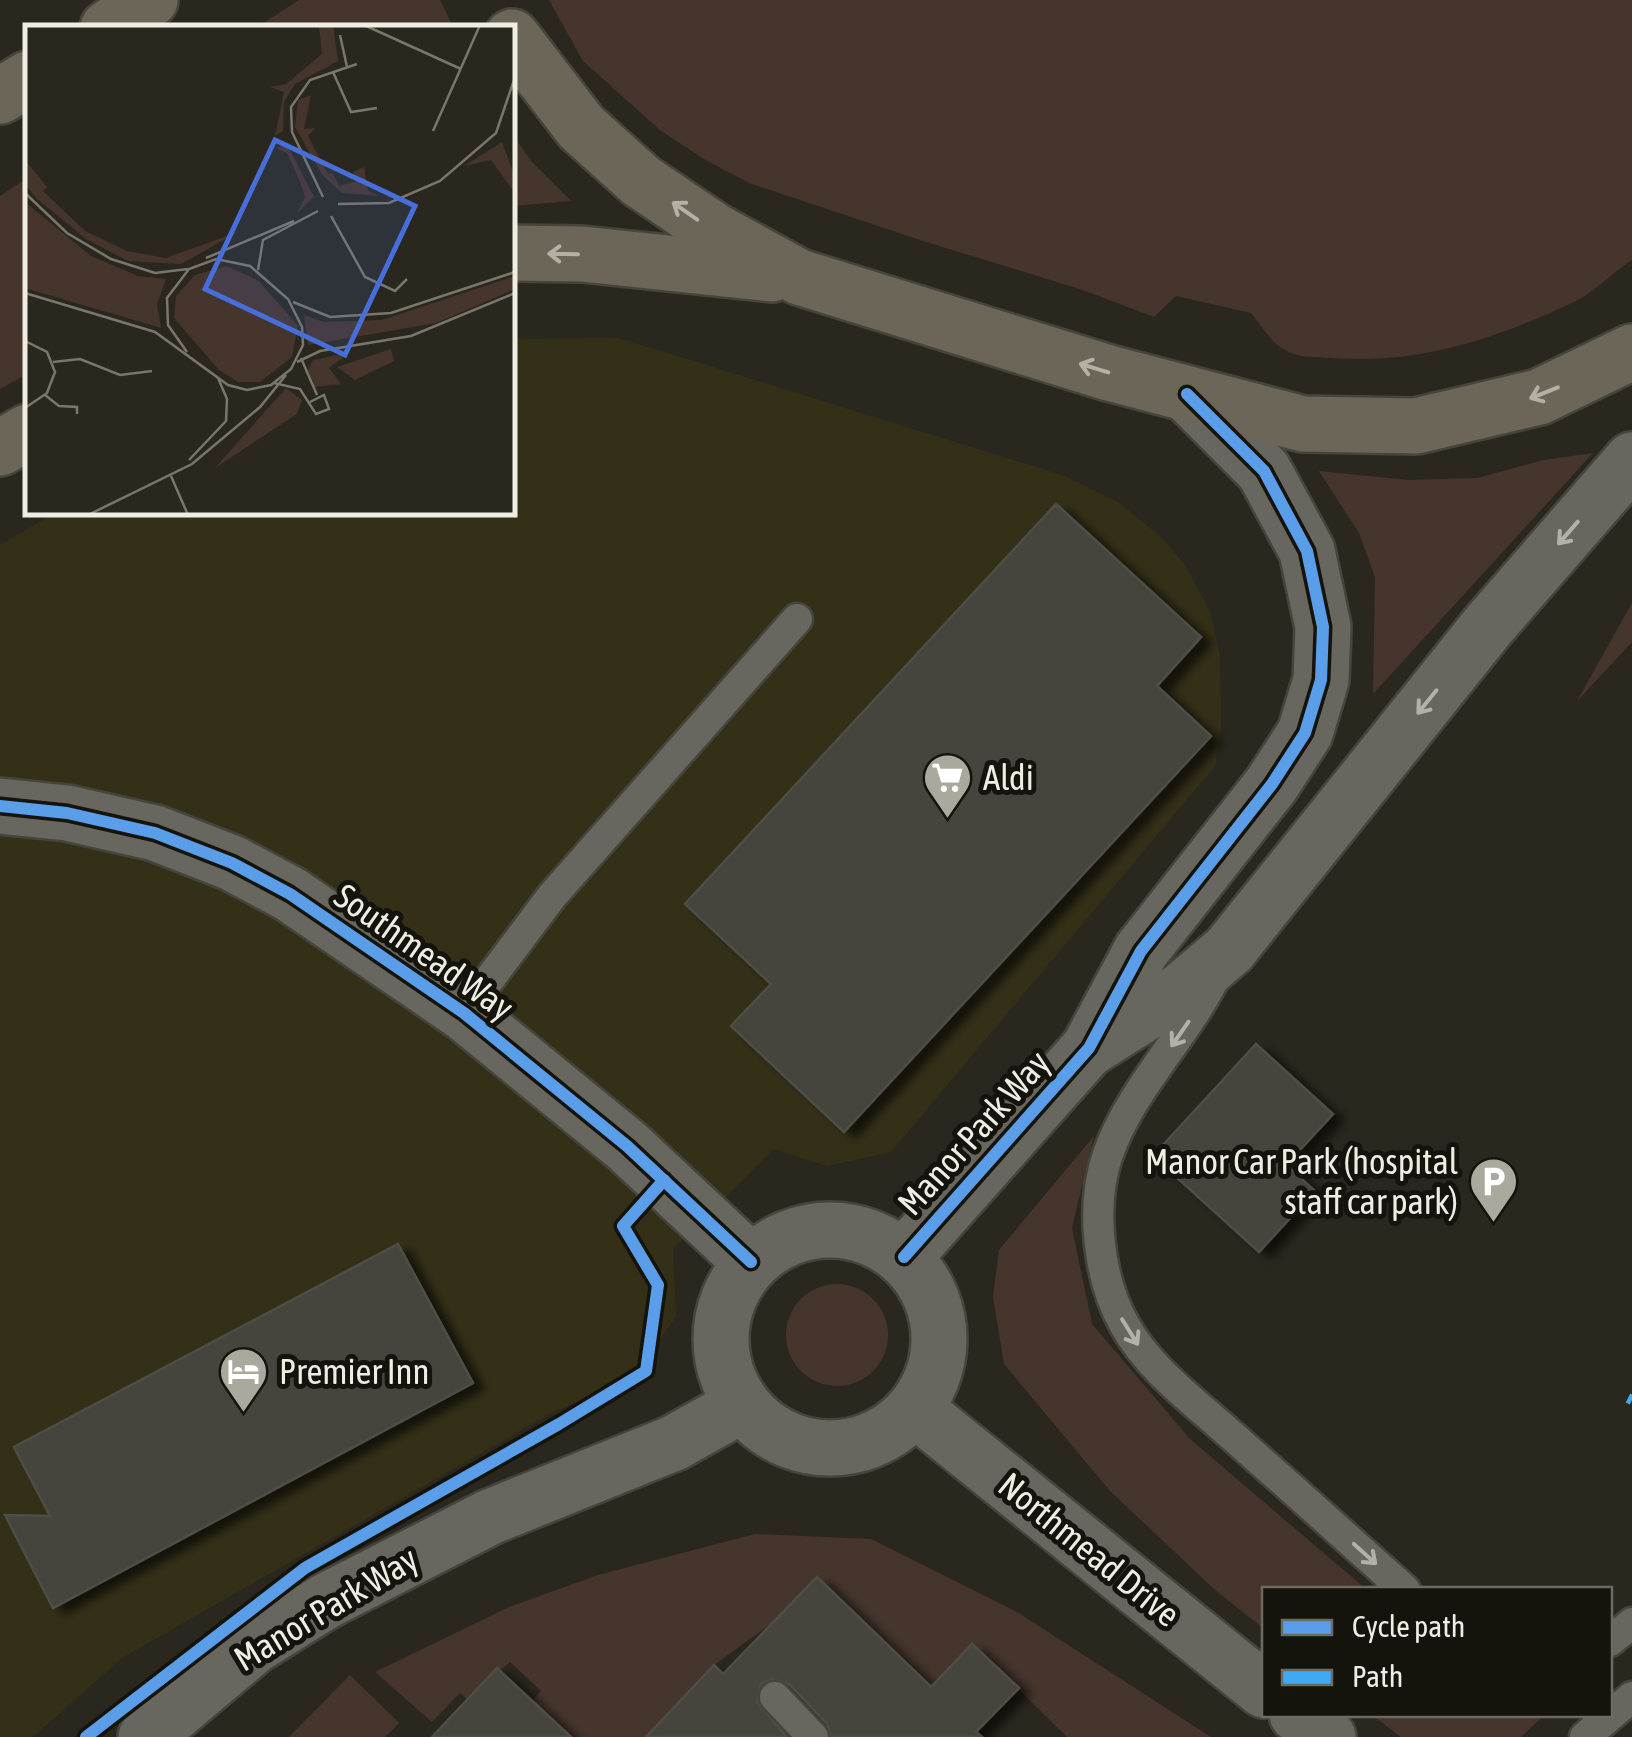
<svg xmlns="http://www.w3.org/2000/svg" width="1632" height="1737" viewBox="0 0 1632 1737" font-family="'Asap Condensed',sans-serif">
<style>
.built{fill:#343018}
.green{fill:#46352d}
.building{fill:#44453d;stroke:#4e4f47;stroke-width:2.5;filter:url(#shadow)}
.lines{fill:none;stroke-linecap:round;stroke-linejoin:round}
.service-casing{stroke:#46453c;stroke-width:35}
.minor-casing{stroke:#46453c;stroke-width:60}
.trunk-casing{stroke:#46453c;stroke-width:60}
.service{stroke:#67665f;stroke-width:30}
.minor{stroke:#67665f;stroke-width:55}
.trunk{stroke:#6c6658;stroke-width:55}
.quiet{stroke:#3fa9f5;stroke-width:10;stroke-dasharray:20 10;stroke-linecap:butt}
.cycleway-casing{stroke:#15140c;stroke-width:19}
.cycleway{stroke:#5a9eea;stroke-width:12}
.oneway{stroke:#b4b1a4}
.oneway2{stroke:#b2b1a7}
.labels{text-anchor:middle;stroke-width:10;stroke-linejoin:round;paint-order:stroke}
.poi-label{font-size:35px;fill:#efeee2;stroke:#15140c;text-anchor:start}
.street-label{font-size:35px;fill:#efeee2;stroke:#15140c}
.inset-road{fill:none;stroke:#79776c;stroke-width:2.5}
.view{fill:#476eda;fill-opacity:0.15;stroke:#476eda;stroke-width:5}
.inset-edge{fill:none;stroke:#efeee2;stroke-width:5}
</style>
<defs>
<filter id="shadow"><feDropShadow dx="11" dy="6" stdDeviation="5" flood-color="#0009"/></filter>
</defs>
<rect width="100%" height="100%" fill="#2a281e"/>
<polygon class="built" points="619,338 1065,476 1118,502 1160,536 1185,565 1210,611 1220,655 1221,729 1215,766 891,1152 827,1166 774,1149 673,1249 676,1317 633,1376 548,1415 122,1658 33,1737 0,1737 0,545 55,513 512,512 513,339"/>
<g class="green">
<polygon points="299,0 440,0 453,27 257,27"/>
<path d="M549 0H1632V260C1613 272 1596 291 1576 301 1498 338 1420 365 1332 358 1321 357 1305 358 1294 354 1273 347 1264 329 1251 313L1176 296 1154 317 1080 289 923 241 749 183 704 159 660 130 583 61Z"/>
<polygon points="513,135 531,161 571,201 513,206"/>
<polygon points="27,178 27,374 0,389 0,196"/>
<polygon points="1593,453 1373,694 1375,577 1359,533 1319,471 1408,480 1477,478 1544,460"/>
<polygon points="1632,602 1632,642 1577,701 1632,603"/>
<polygon points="1094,1136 1072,1228 1092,1324 1190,1439 1366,1589 1264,1590 1264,1629 1214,1589 1110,1491 1004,1364 993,1297 999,1250"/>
<circle cx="837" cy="1335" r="51"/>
<polygon points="755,1534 871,1539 1017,1612 1211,1737 1067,1737 973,1644 931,1687 817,1577 772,1623 714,1665 690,1737 571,1737 532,1701 541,1691 510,1662 500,1671 496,1668 467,1699 460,1693 432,1722 375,1672 509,1607 598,1575"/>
<polygon points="350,1675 399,1723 385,1737 289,1737"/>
<polygon points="1372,1715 1544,1715 1521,1737 1401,1737"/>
</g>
<g class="building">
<polygon points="1056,504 1201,637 1157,686 1211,736 844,1132 731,1026 771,984 685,904"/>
<polygon points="1256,1044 1333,1114 1286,1165 1315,1191 1259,1252 1153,1156"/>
<polygon points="398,1244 473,1383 53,1608 5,1515 50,1516 14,1447"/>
<polygon points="817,1577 931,1687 972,1644 1019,1688 976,1732 982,1737 831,1737 827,1724 789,1684 772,1679 761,1684 757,1702 787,1737 646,1737 714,1665 723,1674"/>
<polygon points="497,1668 500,1671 571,1737 432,1737"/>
</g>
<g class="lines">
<defs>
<g id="service">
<path d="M1214 979C1183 1040 1131 1089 1108 1154 1090 1205 1098 1277 1124 1324 1148 1368 1192 1400 1229 1433 1288 1485 1346 1537 1405 1590"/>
<polyline points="464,1013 552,896 797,619"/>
<polyline points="1610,1641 1632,1623"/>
<polyline points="775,1697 813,1737"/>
<polyline points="1585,1737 1632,1697"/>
</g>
<g id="minor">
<polyline points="0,806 67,813 155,833 232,863 290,894 464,1013 627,1146 751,1262"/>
<polyline points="1092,1047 1182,990 1229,950 1488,626 1632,460"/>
<circle cx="830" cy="1339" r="109"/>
<polyline points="904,1257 1089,1048 1141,951 1272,784 1305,733 1321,680 1323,627 1307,551 1264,471 1187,394"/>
<polyline points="915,1409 1264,1690"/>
<polyline points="1297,1714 1328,1737"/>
<polyline points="146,1737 254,1646 326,1601 490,1517 674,1443 740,1406"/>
</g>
<g id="trunk">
<polyline points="108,28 150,0"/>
<polyline points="512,37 581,127 641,181 715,231 799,277 1109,373 1303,424 1416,426 1539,397 1632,352"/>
<polyline points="0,96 28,79"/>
<polyline points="512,253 582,254 772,274"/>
<polyline points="0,448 28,432"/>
</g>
</defs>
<use href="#service" class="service-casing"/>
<use href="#minor" class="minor-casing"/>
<use href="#trunk" class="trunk-casing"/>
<use href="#service" class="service"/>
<use href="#minor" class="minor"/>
<use href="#trunk" class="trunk"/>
<polyline class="quiet" points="1628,1398 1632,1400"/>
<defs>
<g id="cycleway">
<polyline points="0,806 67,813 155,833 232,863 290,894 464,1013 627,1146 751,1262"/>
<polyline points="904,1257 1089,1048 1141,951 1272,784 1305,733 1321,680 1323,627 1307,551 1264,471 1187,394"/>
<polyline points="86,1737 305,1568 559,1424 646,1371 658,1285 623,1226 664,1180"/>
</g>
</defs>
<use href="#cycleway" class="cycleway-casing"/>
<use href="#cycleway" class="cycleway"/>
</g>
<defs><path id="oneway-shaft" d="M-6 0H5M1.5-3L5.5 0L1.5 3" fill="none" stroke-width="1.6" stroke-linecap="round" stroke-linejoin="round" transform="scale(2.5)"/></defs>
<g class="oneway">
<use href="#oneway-shaft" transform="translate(685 211) rotate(-145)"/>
<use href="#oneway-shaft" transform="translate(563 254) rotate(-179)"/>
<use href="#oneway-shaft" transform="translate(1094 368) rotate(-163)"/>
<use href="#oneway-shaft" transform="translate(1544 393) rotate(158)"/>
</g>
<g class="oneway2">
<use href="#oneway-shaft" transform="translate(1568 533) rotate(131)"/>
<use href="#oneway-shaft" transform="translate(1427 702) rotate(129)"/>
<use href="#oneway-shaft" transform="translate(1180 1034) rotate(125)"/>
<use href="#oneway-shaft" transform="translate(1130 1332) rotate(58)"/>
<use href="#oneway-shaft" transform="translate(1365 1554) rotate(42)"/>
</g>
<defs>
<symbol id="supermarket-pin" viewBox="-11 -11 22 30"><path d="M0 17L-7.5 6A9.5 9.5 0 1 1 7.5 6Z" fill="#aaa99d" stroke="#15140c"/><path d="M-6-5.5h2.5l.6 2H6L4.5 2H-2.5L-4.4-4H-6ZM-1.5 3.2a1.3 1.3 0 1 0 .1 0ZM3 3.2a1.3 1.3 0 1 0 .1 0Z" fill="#fff"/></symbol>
<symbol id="parking-pin" viewBox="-11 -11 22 30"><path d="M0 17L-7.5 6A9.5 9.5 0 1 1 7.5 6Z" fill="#aaa99d" stroke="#15140c"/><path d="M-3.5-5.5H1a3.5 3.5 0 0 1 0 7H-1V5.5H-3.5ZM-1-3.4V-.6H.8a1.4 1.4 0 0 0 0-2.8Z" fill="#fff"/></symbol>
<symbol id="hotel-pin" viewBox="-11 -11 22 30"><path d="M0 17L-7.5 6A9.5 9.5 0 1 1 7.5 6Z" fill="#aaa99d" stroke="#15140c"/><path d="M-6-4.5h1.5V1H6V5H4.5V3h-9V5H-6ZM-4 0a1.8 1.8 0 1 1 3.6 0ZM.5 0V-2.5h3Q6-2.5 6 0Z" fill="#fff"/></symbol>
</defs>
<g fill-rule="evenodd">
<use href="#supermarket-pin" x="920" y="750" width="55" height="75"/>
<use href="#parking-pin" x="1466" y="1154" width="55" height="75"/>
<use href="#hotel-pin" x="216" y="1344" width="55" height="75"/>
</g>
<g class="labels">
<g class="poi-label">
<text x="983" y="790">Aldi</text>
<text x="1458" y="1174" text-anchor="end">Manor Car Park (hospital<tspan x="1458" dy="40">staff car park)</tspan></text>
<text x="279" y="1384">Premier Inn</text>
</g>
<g class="street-label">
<text transform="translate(424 952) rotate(35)" y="12">Southmead Way</text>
<text transform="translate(974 1133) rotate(-48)" y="12">Manor Park Way</text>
<text transform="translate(1089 1550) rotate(39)" y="12">Northmead Drive</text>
<text transform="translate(326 1609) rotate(-31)" y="12">Manor Park Way</text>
</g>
</g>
<g transform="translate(25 25)">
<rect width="490" height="490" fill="#2a281e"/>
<path d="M294 0H308L313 36 270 59 259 77 258 106 250 111 259 67 245 62 261 59 297 29ZM286 70 279 104 290 103 283 111 303 149 308 148 314 161 331 156 328 147 339 142 343 166 355 171 317 168 298 151 270 102 273 75ZM477 117 490 152V168L466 135 439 141ZM262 119 289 172 272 188 280 172 276 159 262 128 251 123ZM0 135 22 162 18 166 60 206 102 226 141 233 213 207 156 239 103 236 61 214 11 173 0 159ZM0 177 66 231 113 251 141 254 132 279 136 303 0 263ZM202 241 234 256 273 301 267 332 235 357H213L194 345 149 293 151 271 170 250ZM490 251V264L411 298 283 320 279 290 299 297 357 295ZM366 324 369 336 330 355 312 342ZM326 327 304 343 316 359 290 362 283 345 288 335ZM261 363 277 375 272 389 190 443Z" fill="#46352d"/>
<path class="inset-road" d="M339 0 436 44M315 10 322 42M308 47 326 87 352 83M408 106 455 0M0 168 42 208 86 234 130 248 163 244M298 172 267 107 266 82 285 55 332 39M313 179 364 178 415 156 471 108 490 52M306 191 340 252 370 266 382 254M181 233 269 196M233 245 238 215 293 186M0 268 130 307 203 360 222 365 246 360 266 344 278 320 277 302 263 274 225 241 191 234 164 244 142 273 143 300 162 327M268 277 305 292 366 288 490 247M0 316 22 327 30 347 22 368 0 383M276 333 292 370M28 337 55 334 95 350 127 346M272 337 295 326 386 311 490 268M249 358 275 364 291 389 304 384 299 370 285 377M20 370 34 381 52 382V389M164 435 201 396 202 374 193 353M146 451 163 490M63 490 167 439 235 382 261 350"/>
<path class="view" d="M250 115 390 181 320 330 180 264Z"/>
<rect width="490" height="490" class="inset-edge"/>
</g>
<rect x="1262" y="1587" width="350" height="130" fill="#15140c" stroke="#6c6b62" stroke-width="2.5"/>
<rect x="1282" y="1620" width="50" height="15" fill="#5a9eea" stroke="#6c6b62" stroke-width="2.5"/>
<text x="1352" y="1637" font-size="30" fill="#efeee2">Cycle path</text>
<rect x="1282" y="1670" width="50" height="15" fill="#3fa9f5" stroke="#6c6b62" stroke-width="2.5"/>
<text x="1352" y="1687" font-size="30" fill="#efeee2">Path</text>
</svg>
